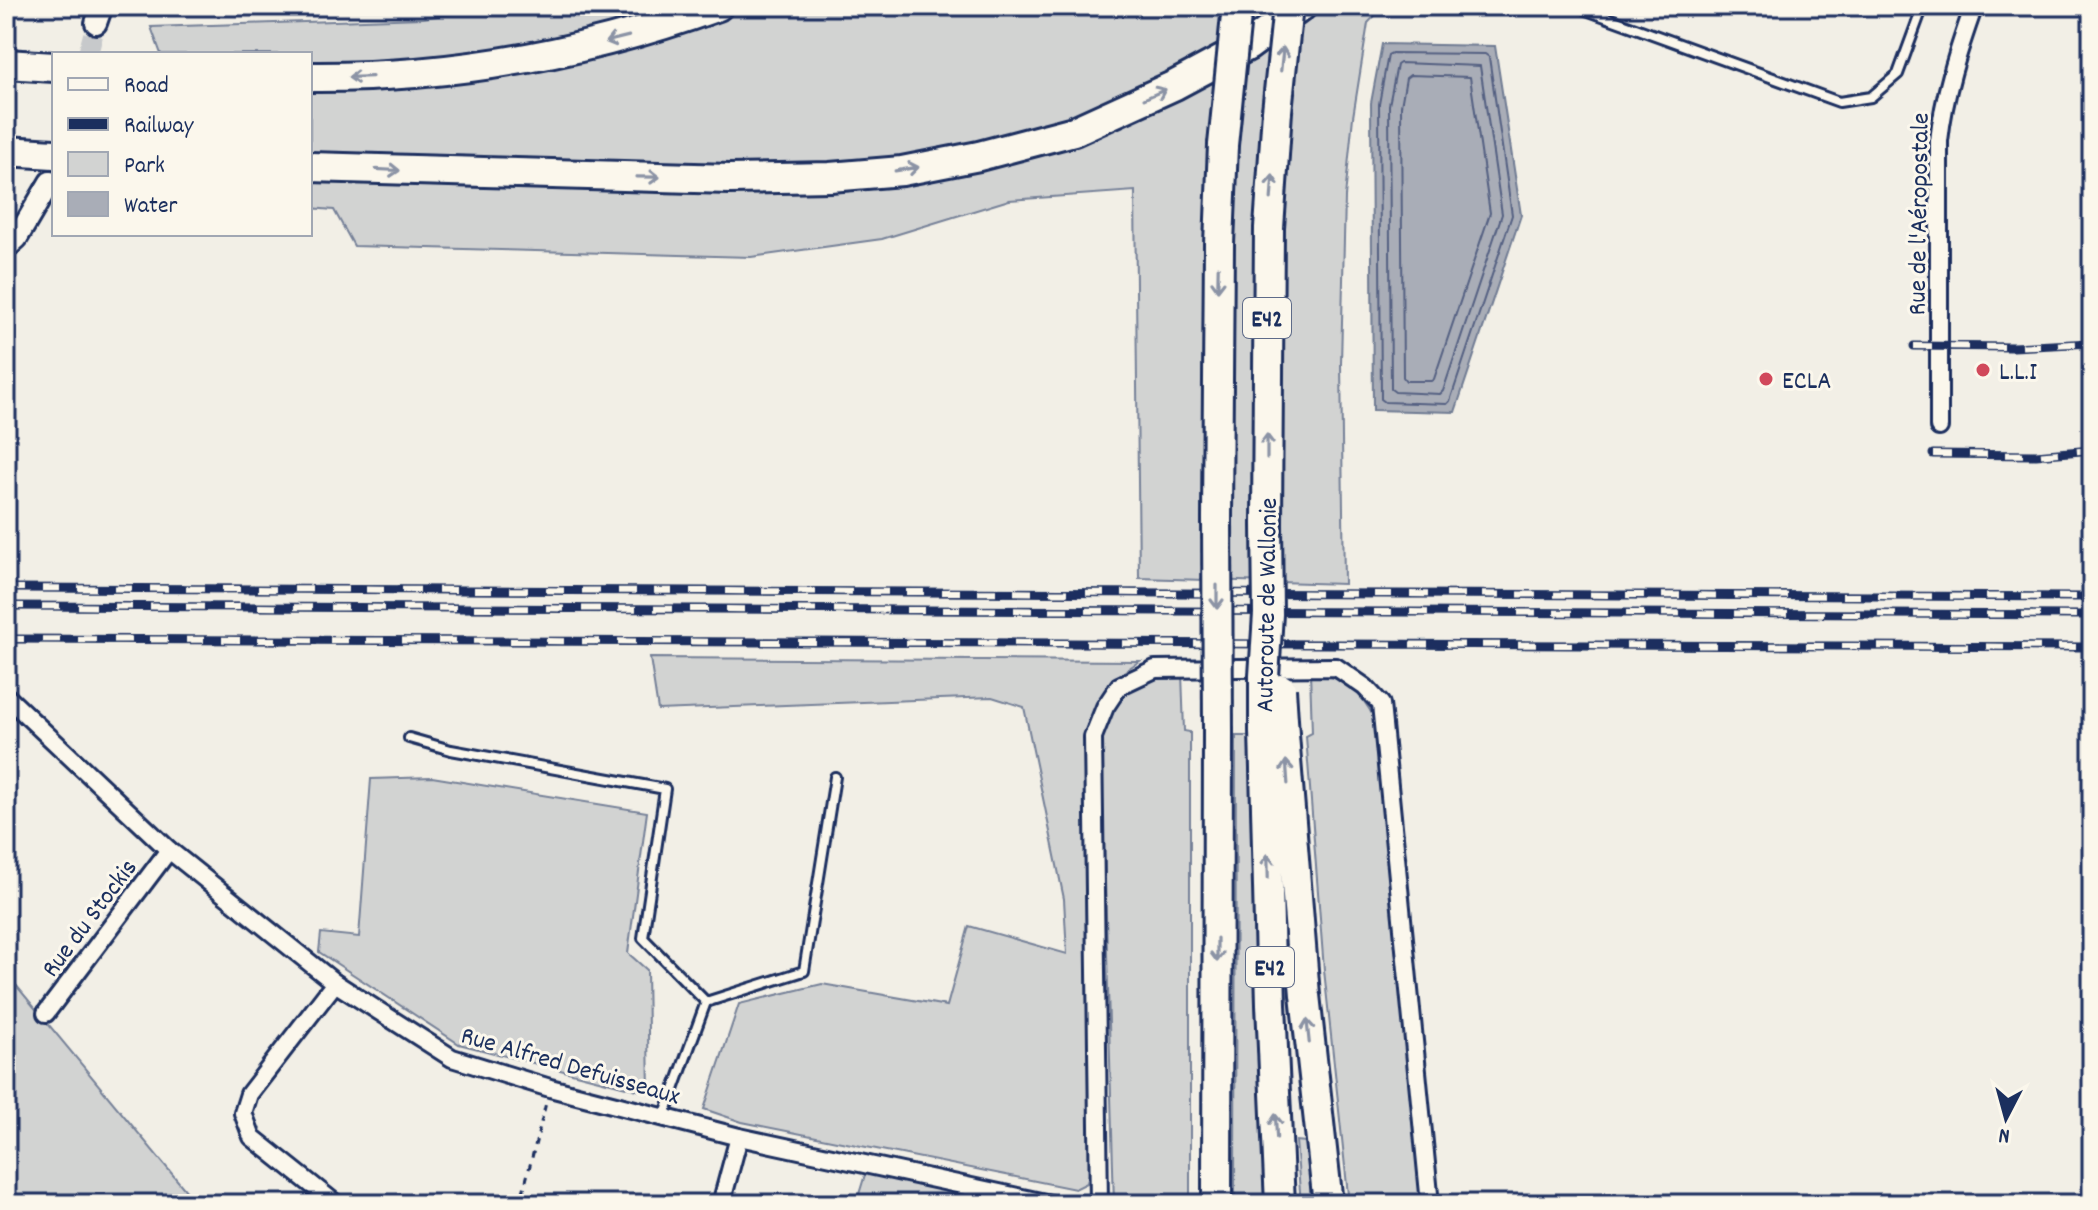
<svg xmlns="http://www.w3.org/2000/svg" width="2098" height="1210" viewBox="0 0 2098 1210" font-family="Dekko,sans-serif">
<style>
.green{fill:#d2d3d2;stroke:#768198;stroke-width:2}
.water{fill:#a9adb7;stroke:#707b93;stroke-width:2}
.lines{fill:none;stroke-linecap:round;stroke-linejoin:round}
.shore{stroke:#546182;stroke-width:2}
.tertiary-tunnel{stroke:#c7c9cb;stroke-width:20;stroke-dasharray:20 10;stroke-linecap:butt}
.service-casing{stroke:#1b2f5e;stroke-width:14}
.minor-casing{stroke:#1b2f5e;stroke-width:22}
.tertiary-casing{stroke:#1b2f5e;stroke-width:26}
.motorway-casing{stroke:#1b2f5e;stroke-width:34}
.path{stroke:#1b2f5e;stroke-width:3;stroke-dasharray:6 6;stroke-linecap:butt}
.service{stroke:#fbf7ec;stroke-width:8}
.minor{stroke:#fbf7ec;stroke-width:16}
.tertiary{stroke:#fbf7ec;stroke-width:20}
.motorway{stroke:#fbf7ec;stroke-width:28}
.rail-casing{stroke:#1b2f5e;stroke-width:9}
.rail{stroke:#fbf7ec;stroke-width:6;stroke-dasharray:18;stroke-linecap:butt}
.motorway-bridge-casing{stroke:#1b2f5e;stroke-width:34;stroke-linecap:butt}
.motorway-bridge{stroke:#fbf7ec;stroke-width:28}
.oneway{stroke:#8b93a5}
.poi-dot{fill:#d1495b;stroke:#fbf7ec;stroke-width:3}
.labels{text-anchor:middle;stroke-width:6;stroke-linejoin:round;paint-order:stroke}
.shield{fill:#fbf7ec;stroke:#5e6b89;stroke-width:2}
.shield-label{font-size:24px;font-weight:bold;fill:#1b2f5e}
.street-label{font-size:26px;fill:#1b2f5e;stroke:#fbf7ec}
.poi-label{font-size:26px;fill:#1b2f5e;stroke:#fbf7ec;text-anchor:start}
</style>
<rect width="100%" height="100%" fill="#f2efe6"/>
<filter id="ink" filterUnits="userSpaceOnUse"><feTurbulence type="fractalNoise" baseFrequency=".0125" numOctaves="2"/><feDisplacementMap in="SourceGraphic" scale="16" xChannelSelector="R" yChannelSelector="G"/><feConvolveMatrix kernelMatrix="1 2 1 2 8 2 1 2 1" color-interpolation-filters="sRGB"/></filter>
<g filter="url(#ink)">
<g class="green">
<polygon points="510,6 1384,6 1368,23 1353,117 1345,197 1341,364 1344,584 1139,578 1135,191 1009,200 882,239 751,257 354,246 334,210 310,208 310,54 161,54 151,27 423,18"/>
<path d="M650 658 1140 661C1102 684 1097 699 1086 741L1094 1150 1087 1183 1075 1189 742 1122 704 1109 739 1004 822 984 947 1006 969 926 1067 954 1064 899 1024 707 992 697 658 710Z"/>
<path d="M1310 671C1346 679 1359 688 1376 721L1427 1204H1349L1324 970 1306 736 1312 733Z"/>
<path d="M1182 673 1184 731 1190 732V1204H1114L1101 735C1118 690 1135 681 1182 673Z"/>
<polygon points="1236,736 1251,736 1255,1002 1267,1204 1235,1204"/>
<polygon points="432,777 647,812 628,953 647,970 649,1093 459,1044 319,952 321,933 359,937 371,779"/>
<polygon points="6,973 197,1204 6,1204"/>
<polygon points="1296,1141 1306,1142 1312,1204 1301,1204"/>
<polygon points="867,1168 1024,1189 1019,1204 856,1204"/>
</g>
<polygon class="water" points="1382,44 1495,46 1521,215 1455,412 1373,410 1371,103"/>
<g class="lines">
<g class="shore">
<polygon points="1392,53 1485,54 1489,57 1512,215 1450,401 1447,404 1385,402 1381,399 1379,104 1388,55"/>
<polygon points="1400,63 1480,66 1502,214 1443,391 1440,394 1395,392 1391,389 1389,105 1397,65"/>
<polygon points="1410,75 1470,77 1490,213 1434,379 1431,381 1406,381 1403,377 1401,106 1406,78"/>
</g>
<polyline class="tertiary-tunnel" points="88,54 96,23"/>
<defs>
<g id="service">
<polyline points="1582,6 1586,10 1839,102 1871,97 1898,74 1923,6"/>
<polyline points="409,738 451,750 665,789 643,938 706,1002 664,1117"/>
<polyline points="706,1002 804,971 835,777"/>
</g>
<g id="minor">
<path d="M1939 427V141C1944 94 1958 51 1974 6"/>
<polyline points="6,696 169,850 335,983 452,1058 550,1088 739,1137 1050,1204"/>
<polyline points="335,983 249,1094 243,1113 252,1137 336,1204"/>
<polyline points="46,1013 169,850"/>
<polyline points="721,1204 739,1137"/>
<polyline points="1099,1204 1093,737 1105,707 1119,686 1155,669 1336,667 1365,687 1381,704 1430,1204"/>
</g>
<g id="tertiary">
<polyline points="96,23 102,6"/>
<polyline points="6,248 17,238 50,182"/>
</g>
<g id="motorway">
<polyline points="6,64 54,67"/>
<path d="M310 77C450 78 586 54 718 6"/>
<polyline points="6,151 54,154"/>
<polyline points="310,167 730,179 830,177 902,171 979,156 1074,131 1175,85 1248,46 1302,6"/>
<polyline points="1217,519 1219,244 1223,145"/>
<polyline points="1267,524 1269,228 1277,111"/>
<polyline points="1264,730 1271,1004 1280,1204"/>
<polyline points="1284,735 1305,995 1328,1204"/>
<polyline points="1217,1204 1218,732"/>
</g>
</defs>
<use href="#service" class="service-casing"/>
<use href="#minor" class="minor-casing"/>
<use href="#tertiary" class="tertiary-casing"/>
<use href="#motorway" class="motorway-casing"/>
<polyline class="path" points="520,1204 546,1103"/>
<use href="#service" class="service"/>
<use href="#minor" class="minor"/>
<use href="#tertiary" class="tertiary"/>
<use href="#motorway" class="motorway"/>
<defs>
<g id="rail">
<polyline points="1914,346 2013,347 2092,343"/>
<polyline points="1933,454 2036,455 2092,450"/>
<polyline points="6,588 2092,597"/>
<polyline points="6,606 2092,615"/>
<polyline points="6,639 2092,647"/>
</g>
</defs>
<use href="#rail" class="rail-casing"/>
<use href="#rail" class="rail"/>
<defs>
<g id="motorway-bridge">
<polyline points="1277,111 1288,6"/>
<polyline points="1223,145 1237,6"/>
<polyline points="1217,519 1218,732"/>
<polyline points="1281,689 1284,735"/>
<polyline points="1264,730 1264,676 1268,614 1267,524"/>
</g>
</defs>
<use href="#motorway-bridge" class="motorway-bridge-casing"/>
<use href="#motorway-bridge" class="motorway-bridge"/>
</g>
<defs><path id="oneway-shaft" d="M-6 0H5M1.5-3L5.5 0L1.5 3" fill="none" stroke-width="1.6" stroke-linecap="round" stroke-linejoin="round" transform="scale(2)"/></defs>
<g class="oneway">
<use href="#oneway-shaft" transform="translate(617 39) rotate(166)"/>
<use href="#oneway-shaft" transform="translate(1282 59) rotate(-84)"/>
<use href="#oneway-shaft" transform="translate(360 77) rotate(178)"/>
<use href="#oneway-shaft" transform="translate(1155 94) rotate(-24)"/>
<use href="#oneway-shaft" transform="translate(907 169) rotate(-9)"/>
<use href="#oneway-shaft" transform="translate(388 170) rotate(3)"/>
<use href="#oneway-shaft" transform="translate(648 177) rotate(1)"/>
<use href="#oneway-shaft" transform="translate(1272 187) rotate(-86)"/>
<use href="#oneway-shaft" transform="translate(1218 279) rotate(91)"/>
<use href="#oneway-shaft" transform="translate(1267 446) rotate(-90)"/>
<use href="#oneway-shaft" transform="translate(1217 597) rotate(90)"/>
<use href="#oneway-shaft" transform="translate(1287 772) rotate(-94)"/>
<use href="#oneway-shaft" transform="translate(1268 866) rotate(-91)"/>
<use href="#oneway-shaft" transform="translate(1217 950) rotate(90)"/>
<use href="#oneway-shaft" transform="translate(1308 1031) rotate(-96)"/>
<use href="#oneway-shaft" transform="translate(1276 1126) rotate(-93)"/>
</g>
</g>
<g class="poi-dot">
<circle cx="1983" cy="370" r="8"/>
<circle cx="1766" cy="379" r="8"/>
</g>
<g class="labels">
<g class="shield">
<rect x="1243" y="298" width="48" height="40" rx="6"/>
<rect x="1246" y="947" width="48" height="40" rx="6"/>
</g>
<g class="shield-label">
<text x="1267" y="326">E42</text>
<text x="1270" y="975">E42</text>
</g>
<g class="street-label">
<text transform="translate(1917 214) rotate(-89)" y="9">Rue de l'Aéropostale</text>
<text transform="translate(1265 605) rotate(-89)" y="9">Autoroute de Wallonie</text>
<text transform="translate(88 917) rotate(-53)" y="9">Rue du Stockis</text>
<text transform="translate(571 1064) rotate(16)" y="9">Rue Alfred Defuisseaux</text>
</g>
<g class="poi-label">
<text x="1999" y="379">L.L.I</text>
<text x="1782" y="388">ECLA</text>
</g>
</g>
<rect width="2098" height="1210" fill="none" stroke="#fbf7ec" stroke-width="32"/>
<rect x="16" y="16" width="2066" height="1178" fill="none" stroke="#1b2f5e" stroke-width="3" filter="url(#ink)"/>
<rect x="52" y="52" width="260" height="184" fill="#fbf7ec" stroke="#a1a7b3" stroke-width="2"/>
<rect x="68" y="78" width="40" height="12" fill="#fbf7ec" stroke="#a1a7b3" stroke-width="2"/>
<text x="124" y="92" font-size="24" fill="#1b2f5e">Road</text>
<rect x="68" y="118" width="40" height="12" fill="#1b2f5e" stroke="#a1a7b3" stroke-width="2"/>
<text x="124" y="132" font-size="24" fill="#1b2f5e">Railway</text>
<rect x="68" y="152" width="40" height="24" fill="#d2d3d2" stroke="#a1a7b3" stroke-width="2"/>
<text x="124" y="172" font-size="24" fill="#1b2f5e">Park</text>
<rect x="68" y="192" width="40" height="24" fill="#a9adb7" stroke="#a1a7b3" stroke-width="2"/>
<text x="124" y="212" font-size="24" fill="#1b2f5e">Water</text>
<g transform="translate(2006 1118) rotate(186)" stroke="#fbf7ec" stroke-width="6" paint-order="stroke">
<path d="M0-6L14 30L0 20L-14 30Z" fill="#1b2f5e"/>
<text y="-12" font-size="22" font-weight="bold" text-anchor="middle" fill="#1b2f5e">N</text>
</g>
</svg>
